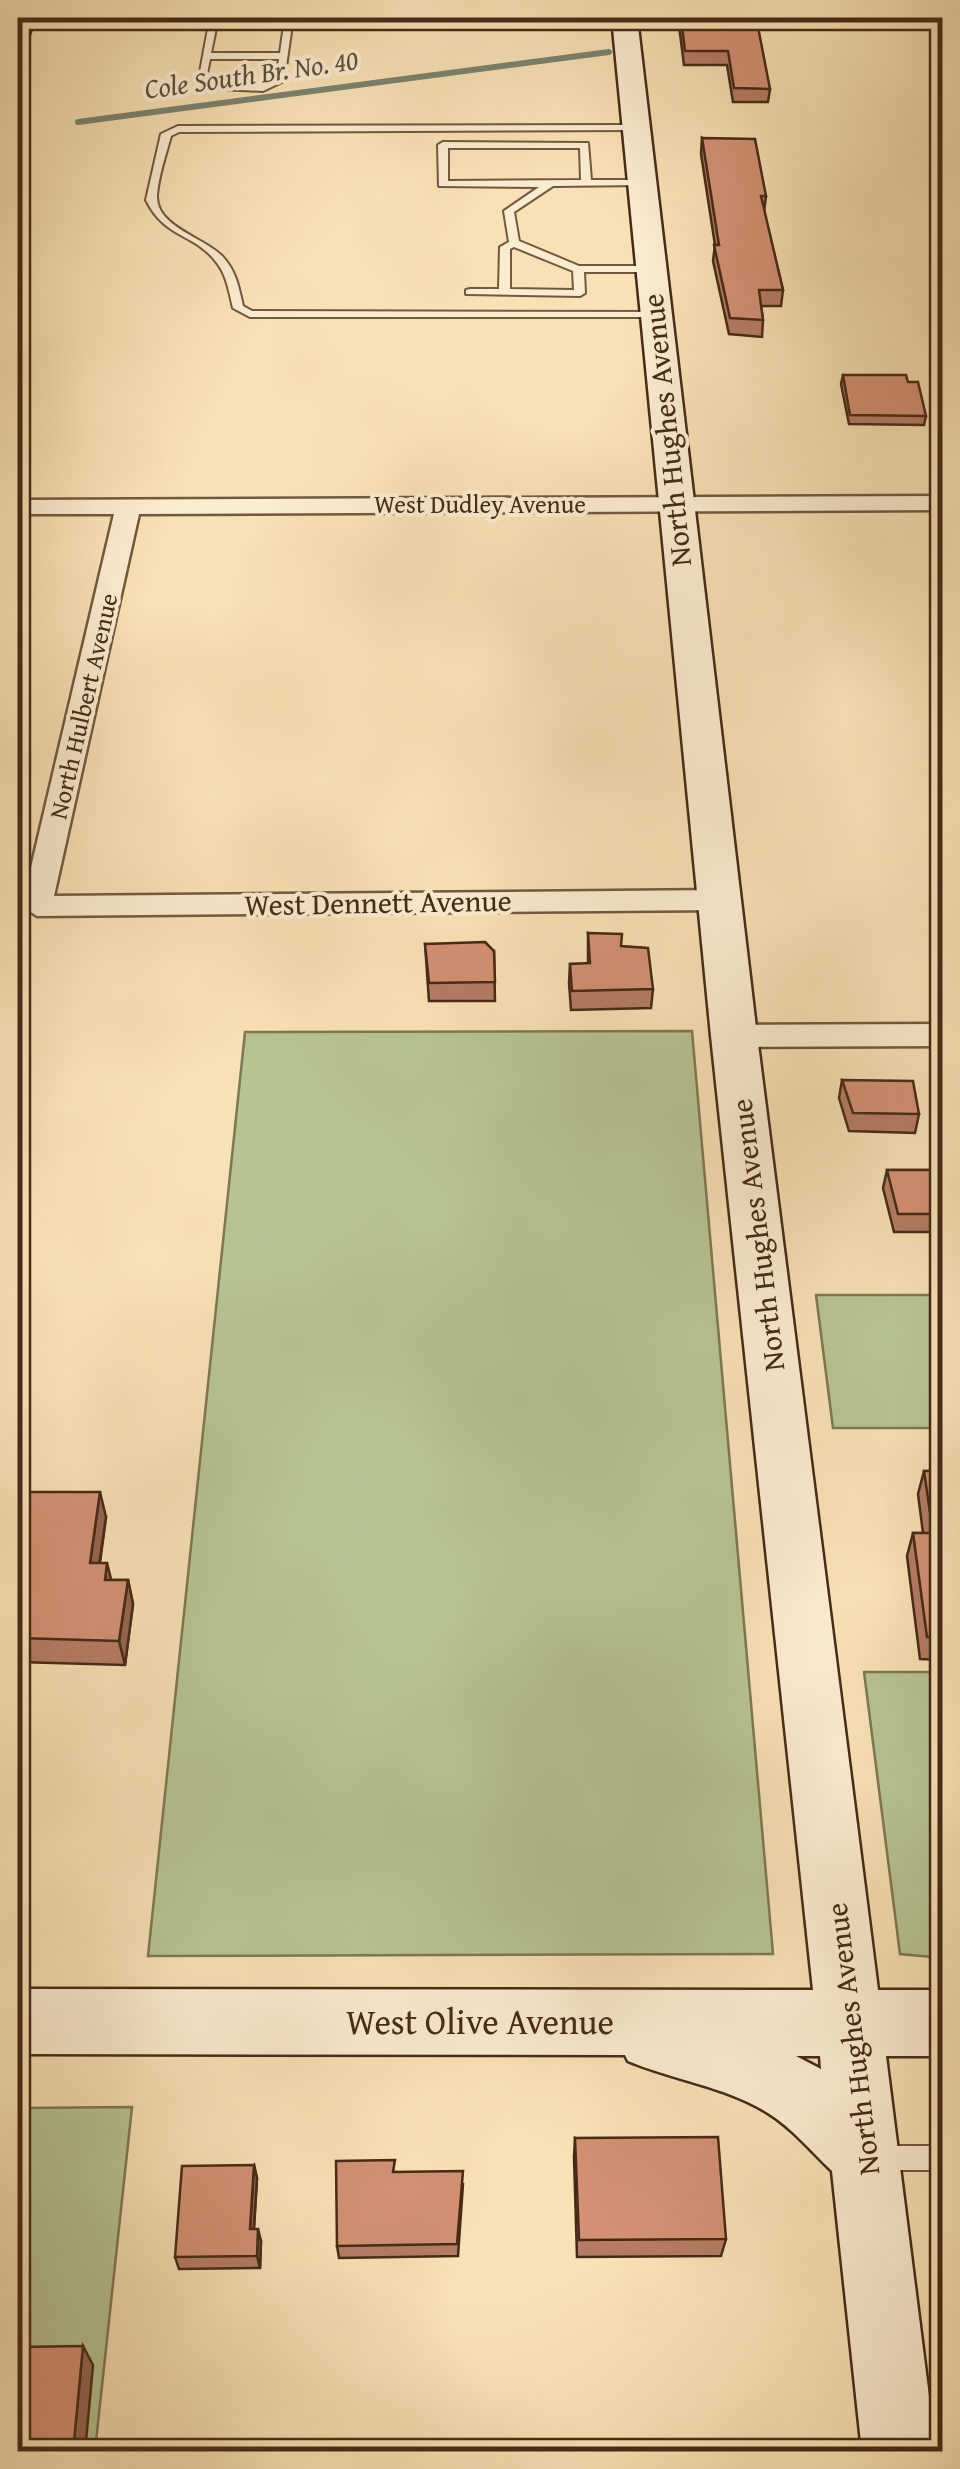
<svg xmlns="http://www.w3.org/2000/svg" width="960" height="2469" viewBox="0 0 960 2469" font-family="'Gentium Book Plus',serif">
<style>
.green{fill:#b7c492;stroke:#7e7754;stroke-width:2.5}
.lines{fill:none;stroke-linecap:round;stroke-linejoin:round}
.stream{stroke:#7a8370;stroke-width:6}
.lane-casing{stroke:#72583e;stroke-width:4}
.street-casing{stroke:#72583e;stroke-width:5}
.secondary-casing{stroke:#462a17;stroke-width:5}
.lane{fill:#faeccf;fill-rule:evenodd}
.street{fill:#faeccf;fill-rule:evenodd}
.secondary{fill:#faeccf;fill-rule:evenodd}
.wall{fill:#b57c63;stroke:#462a17;stroke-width:2.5}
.shaded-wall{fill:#946550;stroke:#462a17;stroke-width:2.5}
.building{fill:#d39073;stroke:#462a17;stroke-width:2.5}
.labels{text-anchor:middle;stroke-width:8;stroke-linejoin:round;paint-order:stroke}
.far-street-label{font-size:25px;fill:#462a17;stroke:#faeccf}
.far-water-label{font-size:28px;font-style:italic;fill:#5c4f3c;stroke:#faeccf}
.street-label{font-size:30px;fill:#462a17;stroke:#faeccf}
.near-street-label{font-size:35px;fill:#462a17;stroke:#faeccf}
</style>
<rect width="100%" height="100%" fill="#f8e1b5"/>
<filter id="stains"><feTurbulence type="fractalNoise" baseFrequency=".002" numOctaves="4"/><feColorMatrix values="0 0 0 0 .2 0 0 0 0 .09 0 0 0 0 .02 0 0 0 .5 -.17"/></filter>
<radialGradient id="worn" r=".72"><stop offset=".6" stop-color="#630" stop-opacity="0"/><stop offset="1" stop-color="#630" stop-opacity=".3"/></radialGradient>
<g class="green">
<polygon points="692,1031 773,1954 148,1956 245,1032"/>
<polygon points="816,1295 942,1295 942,1428 833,1428"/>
<polygon points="864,1672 942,1672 942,1958 900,1954"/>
<polygon points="132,2107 95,2451 18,2451 18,2108"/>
</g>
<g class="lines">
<polyline class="stream" points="78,122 609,52"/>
<defs>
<g id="lane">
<path d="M210 18H218L211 53H280L285 18H293L284 81 263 91 197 88ZM210 59H279L277 78 261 85 205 83Z"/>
<path d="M635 125 640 128 638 130 179 132 171 136C166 155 158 177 157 196 156 227 206 238 223 257 236 271 239 288 243 306L252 311 659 312V316L655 317H250L233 308C229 292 227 276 217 263 195 233 165 239 146 200L161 134 178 126Z"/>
<path d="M443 142 588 143 591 180H641L645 181V185L553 186 514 212 519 241 579 266H650L655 269 650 272H584L585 293 580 296 466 294V290L470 289H499L500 247 509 242 504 211 539 187 439 186 438 145ZM448 148H580L581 180 448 181ZM514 247 573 271 574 290 510 289V249Z"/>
<polygon points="878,2146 942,2146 942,2170 878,2170 870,2166 866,2158 870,2150"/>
</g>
<g id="street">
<polygon points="942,496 942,510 139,514 54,896 719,890 734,900 719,910 37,916 22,906 114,514 18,514 18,500"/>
<polygon points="942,1024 942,1046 734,1047 723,1044 718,1036 723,1028 734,1025"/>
</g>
<path id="secondary" d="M612 18H637L757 1036 878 1990H942V2056H886L936 2452H862L832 2171C812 2152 791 2127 768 2113 727 2087 673 2080 628 2061L625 2055 18 2054V1989L813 1990 711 1036ZM796 2056H820L821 2069Z"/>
</defs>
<use href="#lane" class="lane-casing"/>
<use href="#street" class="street-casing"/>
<use href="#secondary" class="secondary-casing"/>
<use href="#lane" class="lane"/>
<use href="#street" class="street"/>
<use href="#secondary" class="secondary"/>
</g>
<g class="wall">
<polygon points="678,18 739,18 740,27 770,89 768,102 733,102 727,65 684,65"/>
<polygon points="702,138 766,196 764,212 783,290 781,306 761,306 763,320 762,337 729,334 713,261 715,245 701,154"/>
<polygon points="843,375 908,382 926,416 924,425 849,424 841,384"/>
<polygon points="588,933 621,946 653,989 651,1008 571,1010 569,983 570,964 588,964"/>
<polygon points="425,944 494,951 495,1001 429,1001"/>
<polygon points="842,1080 919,1114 915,1133 849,1131 839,1098"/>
<polygon points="887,1170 942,1170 942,1232 894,1232 883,1188"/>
<polygon points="924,1471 942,1471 942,1660 920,1659 907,1556 913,1533 923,1533 918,1494"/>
<polygon points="106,1517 100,1563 111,1580 128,1580 133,1604 125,1665 18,1662 18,1518"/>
<polygon points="575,2138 726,2239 721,2256 577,2257 574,2157"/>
<polygon points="254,2165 257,2178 254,2229 261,2241 260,2268 179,2269 175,2257"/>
<polygon points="396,2172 463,2184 458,2256 339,2258 337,2246"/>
</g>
<g class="shaded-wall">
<polygon points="24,18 36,18 18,69 18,37"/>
<polygon points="100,1492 106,1517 96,1587 90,1563"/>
<polygon points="107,1563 113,1587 105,1580"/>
<polygon points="128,1580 133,1604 125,1665 119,1641"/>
<polygon points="254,2165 257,2178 253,2241 250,2229"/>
<polygon points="258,2229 261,2241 260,2268 257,2256"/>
<polygon points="83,2346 93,2365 85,2452 73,2452"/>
</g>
<g class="building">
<polygon points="18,18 24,18 18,37"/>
<polygon points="681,18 739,18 740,27 758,27 770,89 734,88 728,51 685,51"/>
<polygon points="702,138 755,139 766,196 761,196 783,290 759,290 763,320 730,318 714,245 719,245"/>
<polygon points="843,375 906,375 908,382 918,382 926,416 850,415"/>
<polygon points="588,933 622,934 621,946 648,948 653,989 572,991 570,964 590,963"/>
<polygon points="485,942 494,951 495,982 429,983 425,944"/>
<polygon points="842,1080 913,1081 919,1114 853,1113"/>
<polygon points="887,1170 942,1170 942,1214 898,1214"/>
<polygon points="924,1471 942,1471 942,1637 927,1637 913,1533 933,1533"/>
<polygon points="25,1492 100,1492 90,1563 107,1563 105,1580 128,1580 119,1641 18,1638 18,1518 21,1518"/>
<polygon points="718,2137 726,2239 579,2240 575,2138"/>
<polygon points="395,2160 393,2172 463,2171 457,2244 337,2246 336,2161"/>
<polygon points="254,2165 250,2229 258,2229 257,2256 175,2257 182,2166"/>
<polygon points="83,2346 73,2452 18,2452 18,2347"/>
</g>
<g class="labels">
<g class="far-street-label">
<text x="480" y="513">West Dudley Avenue</text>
<text transform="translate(83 706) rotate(-77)" y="9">North Hulbert Avenue</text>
</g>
<g class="far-water-label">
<text transform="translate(251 74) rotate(-8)" y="10">Cole South Br. No. 40</text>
</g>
<g class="street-label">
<text transform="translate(667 430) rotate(-96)" y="10">North Hughes Avenue</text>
<text transform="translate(378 903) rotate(-1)" y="10">West Dennett Avenue</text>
<text transform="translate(758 1235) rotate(-97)" y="10">North Hughes Avenue</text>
<text transform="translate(853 2039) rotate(-97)" y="10">North Hughes Avenue</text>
</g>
<g class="near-street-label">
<text x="480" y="2034">West Olive Avenue</text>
</g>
</g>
<rect width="960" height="2469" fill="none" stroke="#f8e1b5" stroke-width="60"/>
<rect x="20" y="20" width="920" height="2429" fill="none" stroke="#462a17" stroke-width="5"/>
<rect x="30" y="30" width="900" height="2409" fill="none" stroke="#462a17" stroke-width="2.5"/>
<rect width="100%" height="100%" filter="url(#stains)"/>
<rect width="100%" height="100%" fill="url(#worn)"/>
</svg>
